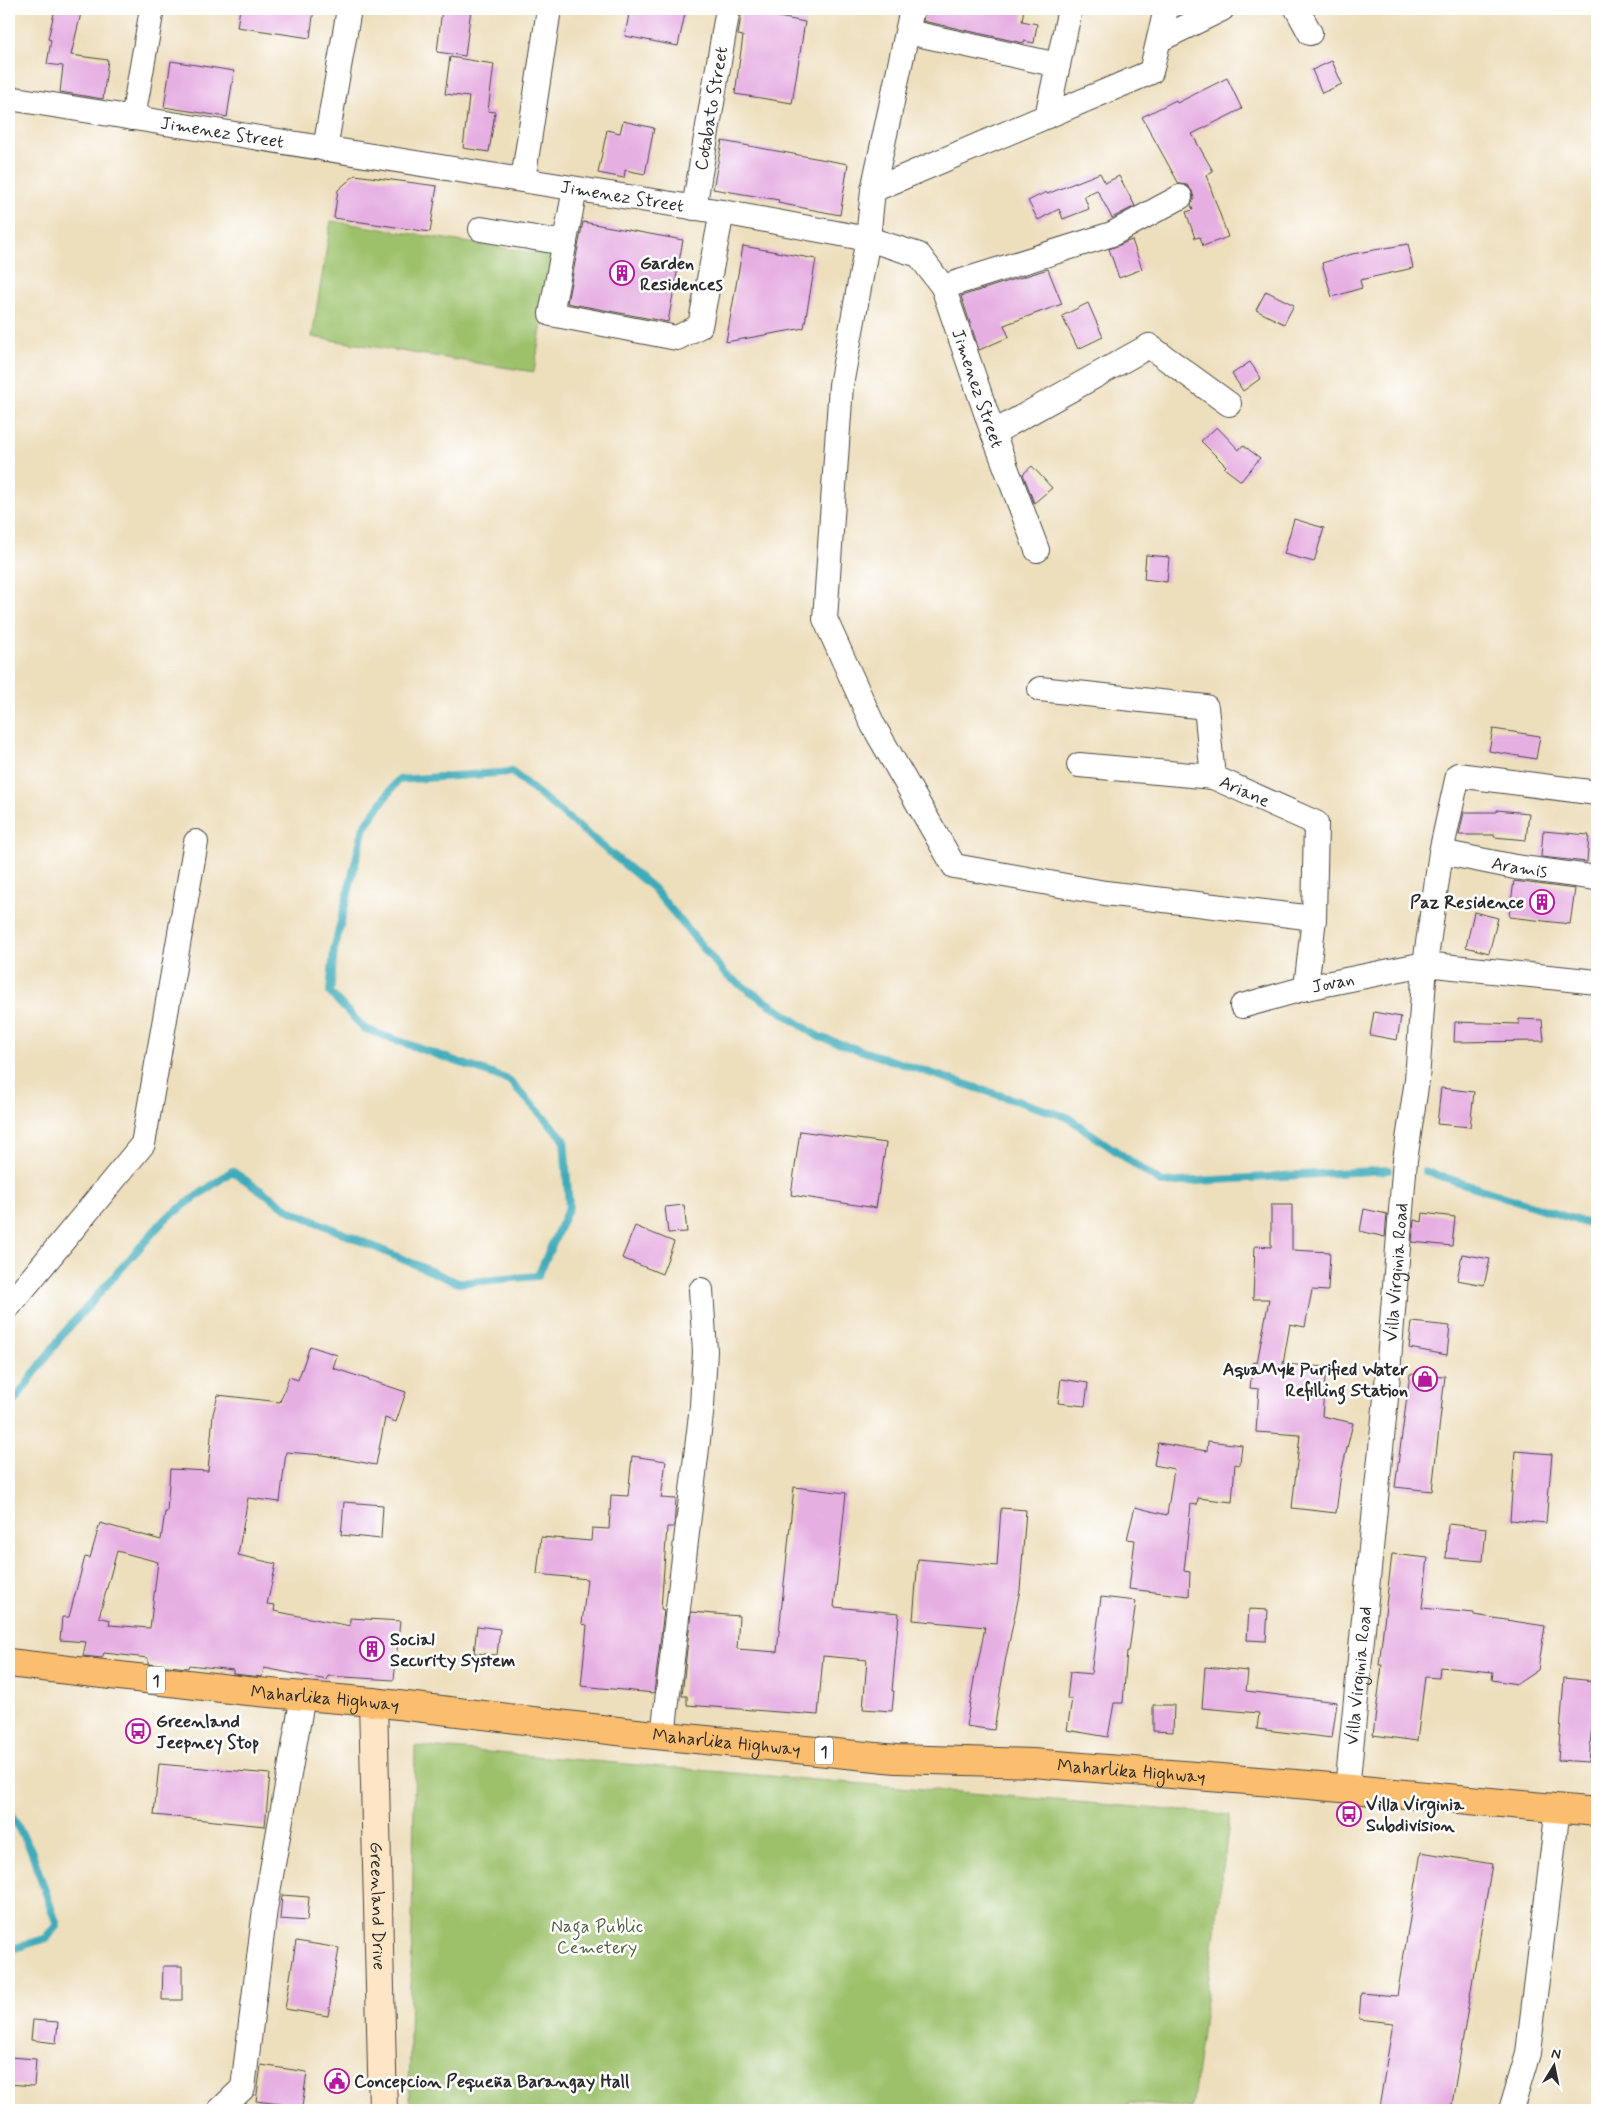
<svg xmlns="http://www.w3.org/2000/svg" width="1606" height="2119" viewBox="0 0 1606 2119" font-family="Mynerve,sans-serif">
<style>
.green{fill:#9cc16b;stroke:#64764b}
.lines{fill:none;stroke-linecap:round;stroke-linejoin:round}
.stream{stroke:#3cabb9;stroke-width:8}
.building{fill:#e6afe2;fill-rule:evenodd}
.street-casing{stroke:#484641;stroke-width:26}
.secondary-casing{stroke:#484641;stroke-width:30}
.primary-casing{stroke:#484641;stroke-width:30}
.street{stroke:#fff;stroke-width:24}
.secondary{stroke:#fde5c5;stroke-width:28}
.primary{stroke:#fbbd6e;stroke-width:28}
.labels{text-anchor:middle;stroke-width:5;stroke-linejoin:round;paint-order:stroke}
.shield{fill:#fff;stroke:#6b6b6b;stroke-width:1}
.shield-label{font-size:16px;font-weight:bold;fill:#2b2b2b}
.street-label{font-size:18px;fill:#2b2b2b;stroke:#fff}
.poi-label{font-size:18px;font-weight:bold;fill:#2b2b2b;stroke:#fff;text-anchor:start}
.park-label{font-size:18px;fill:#536041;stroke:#fff}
</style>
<rect width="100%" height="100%" fill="#fff"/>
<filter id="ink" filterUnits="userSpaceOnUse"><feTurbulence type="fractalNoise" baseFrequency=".02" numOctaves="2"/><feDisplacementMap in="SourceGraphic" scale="10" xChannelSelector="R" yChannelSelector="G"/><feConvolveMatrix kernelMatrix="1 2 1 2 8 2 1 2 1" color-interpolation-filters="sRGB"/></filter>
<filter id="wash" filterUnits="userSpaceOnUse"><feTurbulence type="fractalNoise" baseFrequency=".0096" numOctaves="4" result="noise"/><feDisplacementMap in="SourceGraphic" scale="20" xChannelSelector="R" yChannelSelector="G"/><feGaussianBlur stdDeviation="1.12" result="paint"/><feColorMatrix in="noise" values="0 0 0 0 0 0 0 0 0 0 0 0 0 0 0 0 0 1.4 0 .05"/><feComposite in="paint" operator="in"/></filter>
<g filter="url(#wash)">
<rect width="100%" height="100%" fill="#eddebc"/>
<g class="green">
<polygon points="331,221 553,256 534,372 312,337"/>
<polygon points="415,1746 1230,1815 1192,2108 1129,2103 1128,2110 414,2110 409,2100"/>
</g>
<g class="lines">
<g class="stream">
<polyline points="1425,1171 1582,1222 1597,1225"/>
<polyline points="9,1408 63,1334 165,1219 232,1171 291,1211 458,1283 538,1276 569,1207 564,1139 509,1080 365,1029 330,993 334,950 364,827 398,780 512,772 653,888 726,975 819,1037 1067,1117 1162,1183 1389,1170"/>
<polyline points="9,1811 31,1850 57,1925 47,1938 9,1950"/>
</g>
</g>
<g id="blocks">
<g class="building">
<polygon points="55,9 82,9 71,55 108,60 103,99 60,92 63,66 47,64 51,40 48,39"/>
<polygon points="240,9 314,9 310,38 237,27"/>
<polygon points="442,9 471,9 465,56 437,52"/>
<polygon points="639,9 686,9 678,46 625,36 629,14 638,15"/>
<polygon points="925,9 1024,9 1022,21 1037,24 1034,43 1024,41 1023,43 923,21"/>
<polygon points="742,10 805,22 792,103 735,94 743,36 738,35"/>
<polygon points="450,57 494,64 488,111 495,112 489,152 463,148 469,97 445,94"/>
<polygon points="171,61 234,71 227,117 164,107"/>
<polygon points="1332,61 1342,84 1322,93 1312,70"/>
<polygon points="1227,78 1242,109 1192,134 1213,171 1206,175 1228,237 1203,246 1200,237 1195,238 1186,212 1193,210 1191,205 1194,198 1192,191 1187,185 1179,184 1142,117 1176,100 1177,103"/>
<polygon points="623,121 654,128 645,174 625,170 624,178 598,173 607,130 620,133"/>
<polygon points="722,141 848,164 840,215 778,203 779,200 713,189"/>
<polygon points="1100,173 1105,183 1119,176 1135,206 1112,218 1097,190 1084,196 1089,209 1063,219 1059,209 1038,220 1028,201 1046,192 1047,194"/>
<polygon points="355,175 437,186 430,232 334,218 338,190"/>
<polygon points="583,222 683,240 668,322 567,303"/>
<polygon points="1132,240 1142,269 1119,278 1109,249"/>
<polygon points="1408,244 1413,268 1360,280 1362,288 1332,297 1322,263 1352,254"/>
<polygon points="743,246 816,259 804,328 726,342"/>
<polygon points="1048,269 1062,304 1004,325 1009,337 979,350 961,296"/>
<polygon points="1266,291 1294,305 1284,324 1256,310"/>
<polygon points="1088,303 1103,337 1078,349 1062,316"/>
<polygon points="1250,362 1261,378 1243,391 1232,374"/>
<polygon points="1217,427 1239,450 1243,445 1260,458 1241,481 1224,468 1226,466 1201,441"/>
<polygon points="1032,466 1052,488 1034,503 1023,474"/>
<polygon points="1294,519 1324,528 1314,562 1284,554"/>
<polygon points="1146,555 1169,557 1167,582 1144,579"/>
<polygon points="1493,729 1540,736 1536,759 1489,751"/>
<polygon points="1497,810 1529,813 1526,840 1494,837 1495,835 1459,835 1464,812 1497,812"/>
<polygon points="1543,831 1589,835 1587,862 1541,857"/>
<polygon points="1514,881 1575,889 1570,924 1509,917"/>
<polygon points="1474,912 1498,918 1489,953 1466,947"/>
<polygon points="1374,1012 1401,1017 1397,1040 1370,1035"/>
<polygon points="1519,1019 1542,1020 1544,1041 1454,1042 1455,1022 1519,1024"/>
<polygon points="1441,1088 1474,1092 1470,1127 1437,1124"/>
<polygon points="800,1131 886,1143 876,1208 791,1195"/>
<polygon points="684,1205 687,1232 668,1233 665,1207"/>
<polygon points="1271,1205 1292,1205 1292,1250 1330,1252 1328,1291 1312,1290 1305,1327 1290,1324 1283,1364 1326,1367 1322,1416 1353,1423 1341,1473 1336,1513 1292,1508 1300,1435 1256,1432 1259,1389 1250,1388 1253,1362 1257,1363 1269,1299 1253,1299 1255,1246 1271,1247"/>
<polygon points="1364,1209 1387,1214 1385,1237 1360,1231"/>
<polygon points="1423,1213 1455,1217 1452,1246 1412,1242 1414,1220 1422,1222"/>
<polygon points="635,1226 674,1242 662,1274 622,1258"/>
<polygon points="1462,1254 1490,1259 1484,1285 1457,1280"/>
<polygon points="1412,1322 1450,1326 1447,1355 1409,1348"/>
<path d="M310 1346 337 1355 333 1368 406 1392 396 1422 385 1418 376 1465 323 1455 286 1452 280 1502 248 1498 238 1555 276 1564 267 1604 275 1605 274 1611 350 1626V1618L400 1621 394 1680 328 1676 327 1680 264 1668 262 1677 233 1674V1670L189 1665 188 1668 148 1664V1658L104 1653 102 1658 83 1656 86 1642 60 1640 62 1617H69L85 1557 90 1558 100 1523 161 1540 165 1512H167L170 1469 208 1471 213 1414 218 1395 280 1402 289 1377 298 1380ZM117 1551 158 1562 150 1628 109 1625 110 1620 99 1617Z"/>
<polygon points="1410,1374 1445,1376 1432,1491 1395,1487"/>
<polygon points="1061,1379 1088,1383 1085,1406 1058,1403"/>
<polygon points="1208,1441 1242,1445 1240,1465 1235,1464 1232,1502 1198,1498 1197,1505 1191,1504 1184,1571 1190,1572 1189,1596 1129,1589 1135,1540 1127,1539 1135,1507 1167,1515 1174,1469 1154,1465 1158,1443 1207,1451"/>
<polygon points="1515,1451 1552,1454 1546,1523 1510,1520"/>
<polygon points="632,1456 666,1461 661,1498 676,1499 674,1527 667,1527 661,1609 664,1610 654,1693 581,1686 587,1625 582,1624 587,1579 537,1574 541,1537 591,1541 592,1528 609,1529 611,1495 628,1496"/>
<polygon points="794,1487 846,1493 834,1607 899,1613 892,1691 894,1691 892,1711 863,1709 867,1660 823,1656 818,1715 687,1705 687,1696 682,1696 691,1612 739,1616 737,1649 777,1652"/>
<polygon points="344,1502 383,1505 381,1539 341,1535"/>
<polygon points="1001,1508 1026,1510 1020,1590 1005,1662 994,1730 966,1726 976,1668 977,1668 985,1627 913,1620 918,1559 997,1566"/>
<polygon points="1448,1524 1486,1528 1483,1561 1446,1558"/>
<polygon points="1392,1554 1428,1558 1422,1608 1474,1613 1474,1615 1545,1626 1538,1670 1517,1684 1492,1680 1493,1672 1440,1667 1439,1678 1425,1677 1417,1741 1373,1735 1382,1665 1379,1665"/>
<polygon points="1101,1597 1136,1601 1129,1651 1127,1651 1123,1703 1114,1703 1108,1737 1067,1730 1072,1699 1067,1699 1070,1672 1091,1674"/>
<polygon points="1249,1609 1268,1610 1266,1641 1247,1640"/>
<polygon points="477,1626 500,1629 497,1655 474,1653"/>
<polygon points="1205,1667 1248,1671 1246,1691 1337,1702 1332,1738 1257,1729 1259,1713 1202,1708"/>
<polygon points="1564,1678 1595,1681 1589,1762 1558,1760"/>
<polygon points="1153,1705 1174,1705 1173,1732 1153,1731"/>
<polygon points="159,1764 270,1774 265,1826 154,1815"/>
<polygon points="1421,1852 1492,1864 1451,2110 1391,2110 1379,2108 1393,2023 1359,2019 1361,1993 1397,1996"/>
<polygon points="282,1895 309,1897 307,1921 280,1919"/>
<polygon points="296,1941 339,1948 328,2016 285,2009"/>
<polygon points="163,1966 182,1966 182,2000 162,2000"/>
<polygon points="33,2020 58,2022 56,2043 31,2040"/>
<polygon points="9,2057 36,2059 34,2086 9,2084"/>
<polygon points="261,2065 307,2072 302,2107 256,2101"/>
</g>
</g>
</g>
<g filter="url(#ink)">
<use href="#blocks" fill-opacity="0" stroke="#484641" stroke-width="1"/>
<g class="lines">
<defs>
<g id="street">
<polyline points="1166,9 1151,72 873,190 868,239 841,385 825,619 873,725 954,866 1105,893 1314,918"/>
<polyline points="1297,9 1310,33"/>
<polyline points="908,32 1058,65"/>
<polyline points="1159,40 1222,9"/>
<path id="s1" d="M9 98 722 212 868 239 919 255 943 287 993 433 1037 550"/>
<polyline points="1047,116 1070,9"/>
<polyline points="133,118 152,9"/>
<polyline points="325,149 349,9"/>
<polyline points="523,180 549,9"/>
<polyline points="575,189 551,314 677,338 700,326 722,212"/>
<polyline points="873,190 912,9"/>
<path id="s2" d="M694 208 728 9"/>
<polyline points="481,229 565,243"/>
<polyline points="943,287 1112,234 1180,197"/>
<polyline points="993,433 1149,346 1229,404"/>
<path id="s3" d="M1040 689 1206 707 1213 777 1316 823 1314 918 1306 988"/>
<polyline points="1079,765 1213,777"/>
<path id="s4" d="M1441 852 1515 867 1597 878"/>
<path id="s5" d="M1242 1006 1306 988 1425 964 1597 982"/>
<polyline points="9,1306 143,1144 196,842"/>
<polyline points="663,1735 702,1406 705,1351 701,1290"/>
<path id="s6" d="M1347 1789 1386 1398 1405 1160 1417 1080 1425 964 1441 852 1458 775 1597 793"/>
<polyline points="220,2110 243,2088 265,1909 303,1696"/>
<polyline points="1511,2110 1528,2053 1558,1808"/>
</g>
<g id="secondary">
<path id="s7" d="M373 1702 383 2110"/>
</g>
<g id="primary">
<path id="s8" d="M9 1663 247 1691 373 1702 626 1732 896 1759 1032 1763 1309 1785 1597 1812"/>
</g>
</defs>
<use href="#street" class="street-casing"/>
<use href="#secondary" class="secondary-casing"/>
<use href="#primary" class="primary-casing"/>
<use href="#street" class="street"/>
<use href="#secondary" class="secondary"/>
<use href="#primary" class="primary"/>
</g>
</g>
<defs>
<symbol id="building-ring" viewBox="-11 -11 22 22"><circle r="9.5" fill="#fff" stroke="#b5179e" stroke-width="1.5"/><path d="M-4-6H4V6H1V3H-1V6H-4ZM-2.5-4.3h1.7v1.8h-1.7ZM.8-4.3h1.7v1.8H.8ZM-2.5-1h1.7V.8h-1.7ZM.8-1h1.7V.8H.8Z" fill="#b5179e"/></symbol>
<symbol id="shop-ring" viewBox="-11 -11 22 22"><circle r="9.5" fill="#fff" stroke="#b5179e" stroke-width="1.5"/><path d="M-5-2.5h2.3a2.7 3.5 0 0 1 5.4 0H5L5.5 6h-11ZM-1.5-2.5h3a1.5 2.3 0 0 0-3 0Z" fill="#b5179e"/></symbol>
<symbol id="bus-ring" viewBox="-11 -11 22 22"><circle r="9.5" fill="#fff" stroke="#b5179e" stroke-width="1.5"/><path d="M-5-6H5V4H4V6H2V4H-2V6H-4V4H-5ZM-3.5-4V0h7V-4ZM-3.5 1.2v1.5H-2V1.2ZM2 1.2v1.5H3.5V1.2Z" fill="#b5179e"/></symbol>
<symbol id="civic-ring" viewBox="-11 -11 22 22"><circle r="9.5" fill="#fff" stroke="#b5179e" stroke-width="1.5"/><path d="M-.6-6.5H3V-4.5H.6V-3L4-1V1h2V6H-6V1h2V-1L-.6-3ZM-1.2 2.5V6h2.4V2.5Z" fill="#b5179e"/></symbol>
</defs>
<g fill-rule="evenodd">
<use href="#building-ring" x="608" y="259" width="28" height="28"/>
<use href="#building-ring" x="1528" y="888" width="28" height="28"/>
<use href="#shop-ring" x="1411" y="1365" width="28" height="28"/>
<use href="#building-ring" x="358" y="1635" width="28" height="28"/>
<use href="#bus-ring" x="124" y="1717" width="28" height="28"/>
<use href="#bus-ring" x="1335" y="1800" width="28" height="28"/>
<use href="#civic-ring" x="323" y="2067" width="28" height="28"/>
</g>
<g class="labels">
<g class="shield">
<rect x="147" y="1666.5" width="18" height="27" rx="4"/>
<rect x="815" y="1737.5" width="18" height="27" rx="4"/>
</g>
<g class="shield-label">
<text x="156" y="1686">1</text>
<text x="824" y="1757">1</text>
</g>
<g class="street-label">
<text dy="6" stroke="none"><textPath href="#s2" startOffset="101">Cotabato Street</textPath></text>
<text dy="6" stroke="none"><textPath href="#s1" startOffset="216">Jimenez Street</textPath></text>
<text dy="6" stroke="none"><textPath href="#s1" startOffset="621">Jimenez Street</textPath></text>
<text dy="6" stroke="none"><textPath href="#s1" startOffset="1071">Jimenez Street</textPath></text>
<text dy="6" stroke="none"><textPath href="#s3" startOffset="272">Ariane</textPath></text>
<text dy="6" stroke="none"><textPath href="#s4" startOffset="80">Aramis</textPath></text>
<text dy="6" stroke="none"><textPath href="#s5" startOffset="94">Jovan</textPath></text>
<text dy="6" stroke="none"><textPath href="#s6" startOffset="519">Villa Virginia Road</textPath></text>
<text dy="6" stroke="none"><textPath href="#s6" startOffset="114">Villa Virginia Road</textPath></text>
<text dy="6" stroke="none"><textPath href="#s8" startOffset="318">Maharlika Highway</textPath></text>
<text dy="6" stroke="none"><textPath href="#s8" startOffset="722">Maharlika Highway</textPath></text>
<text dy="6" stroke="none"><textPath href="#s8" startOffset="1128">Maharlika Highway</textPath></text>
<text dy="6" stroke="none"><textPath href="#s7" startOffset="204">Greenland Drive</textPath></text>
</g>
<g class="poi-label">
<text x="640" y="269">Garden<tspan x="640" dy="21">Residences</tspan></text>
<text x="1524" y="908" text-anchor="end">Paz Residence</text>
<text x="1408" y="1375" text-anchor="end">AquaMyk Purified Water<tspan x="1408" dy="21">Refilling Station</tspan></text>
<text x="390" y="1645">Social<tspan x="390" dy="21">Security System</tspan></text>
<text x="156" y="1727">Greenland<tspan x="156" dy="21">Jeepney Stop</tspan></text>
<text x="1366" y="1810">Villa Virginia<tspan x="1366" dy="21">Subdivision</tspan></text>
<text x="354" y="2087">Concepcion Pequeña Barangay Hall</text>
</g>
<g class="park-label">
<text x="597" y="1932">Naga Public<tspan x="597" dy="21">Cemetery</tspan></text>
</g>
</g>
<rect width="1606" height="2119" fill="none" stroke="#fff" stroke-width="30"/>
<g transform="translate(1554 2066) rotate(10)" stroke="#ffffff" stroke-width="4" paint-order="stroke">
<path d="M0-4L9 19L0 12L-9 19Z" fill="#2b2b2b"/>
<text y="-8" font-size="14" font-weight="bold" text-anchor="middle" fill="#2b2b2b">N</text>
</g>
</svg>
